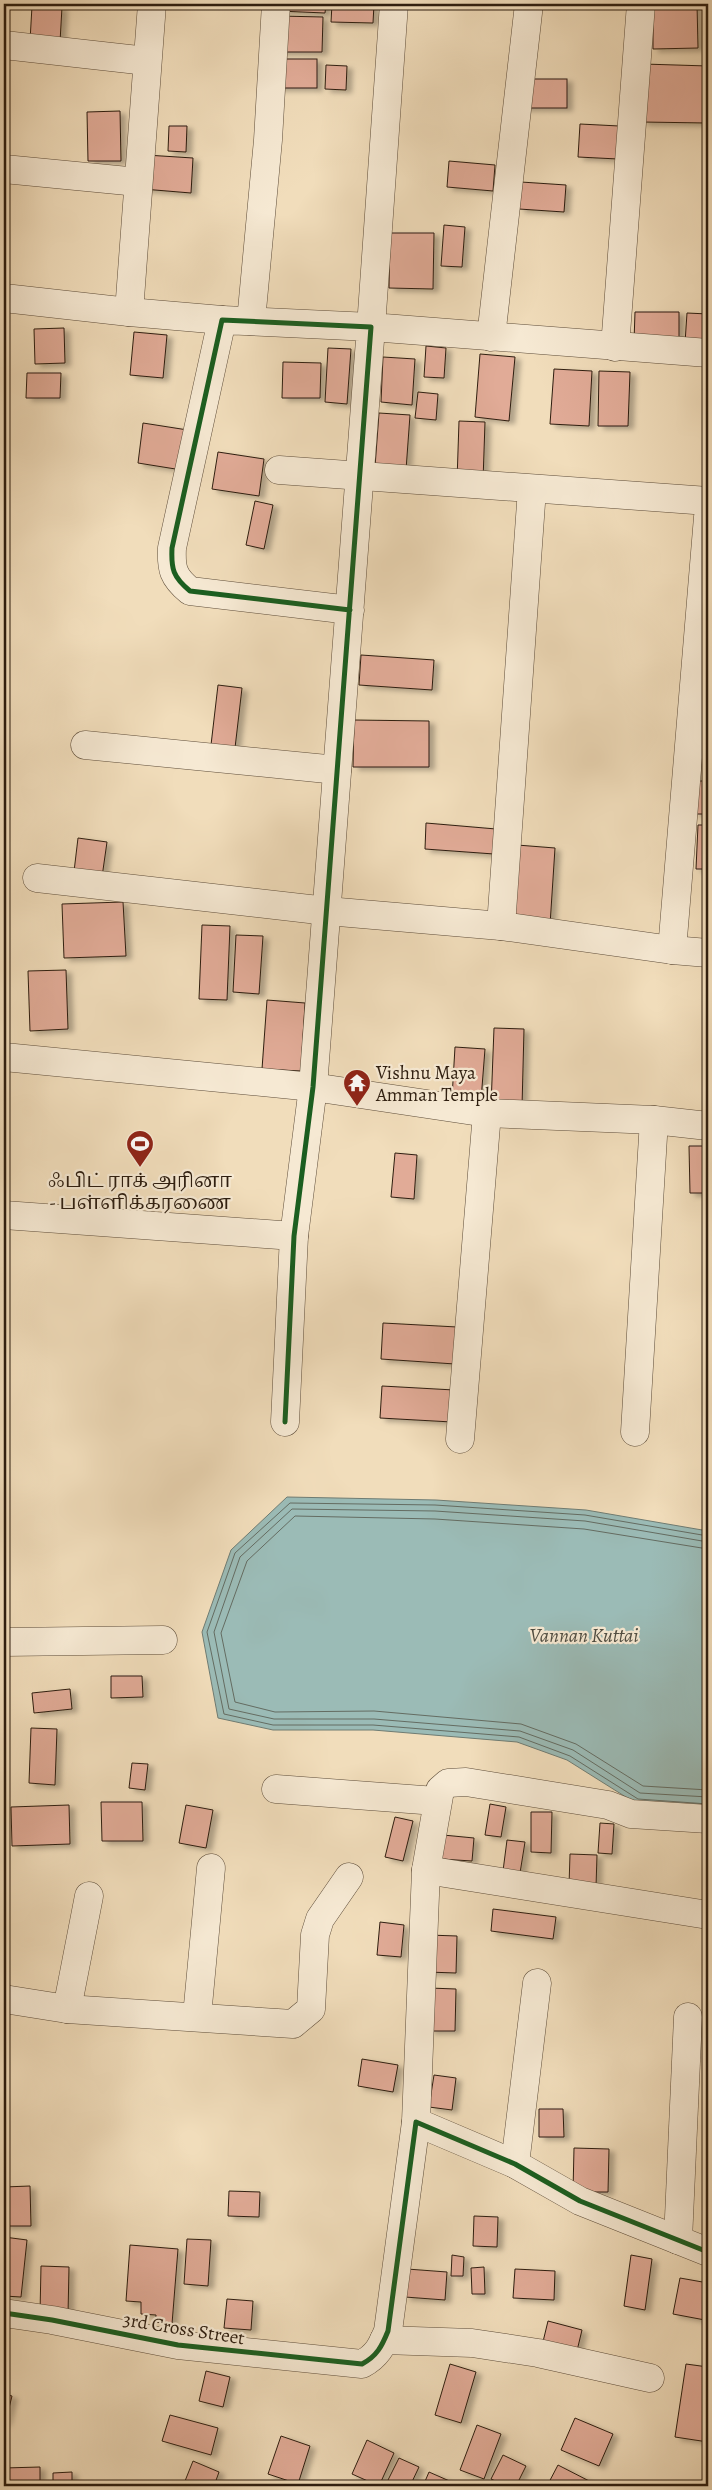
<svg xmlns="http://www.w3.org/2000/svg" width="712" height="2490" viewBox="0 0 712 2490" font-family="Alegreya,'Noto Serif Tamil',serif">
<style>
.water{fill:#9bbbb6;stroke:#6f7c73}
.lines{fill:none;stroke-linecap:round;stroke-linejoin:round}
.shore{stroke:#646c62;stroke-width:1}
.building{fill:#e1ab97;stroke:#2d1d0f;filter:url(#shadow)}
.minor-casing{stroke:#5e4d3a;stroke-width:29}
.minor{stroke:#f6e9d3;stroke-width:28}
.cycleway-casing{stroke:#f6e9d3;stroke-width:8}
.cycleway{stroke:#1b5e20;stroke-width:5}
.labels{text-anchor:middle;stroke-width:4.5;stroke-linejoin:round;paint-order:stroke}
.poi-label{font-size:19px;fill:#2d1d0f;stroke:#f6e9d3;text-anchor:start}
.street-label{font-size:19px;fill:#2d1d0f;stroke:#f6e9d3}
.water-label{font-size:20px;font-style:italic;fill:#4e4c41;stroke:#f6e9d3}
</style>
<defs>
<filter id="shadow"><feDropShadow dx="5.5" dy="3" stdDeviation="2.5" flood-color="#0004"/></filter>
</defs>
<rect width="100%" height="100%" fill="#f1ddbb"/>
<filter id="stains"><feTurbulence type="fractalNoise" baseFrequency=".004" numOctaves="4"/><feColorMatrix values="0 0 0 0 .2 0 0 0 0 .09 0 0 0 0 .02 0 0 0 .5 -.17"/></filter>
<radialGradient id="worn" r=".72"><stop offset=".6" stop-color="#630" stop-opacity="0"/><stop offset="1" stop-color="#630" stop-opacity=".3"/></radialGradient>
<polygon class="water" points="287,1497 436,1500 586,1510 708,1531 708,1809 637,1804 567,1760 517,1742 373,1730 273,1730 218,1718 202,1632 231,1550"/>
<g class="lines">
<g class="shore">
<polyline points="708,1536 585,1515 435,1505 290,1503 235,1553 207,1632 224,1714 273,1725 373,1725 519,1737 570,1756 638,1799 708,1804"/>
<polyline points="708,1542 585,1521 435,1511 292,1509 240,1557 214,1632 229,1709 274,1719 374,1719 520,1731 573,1750 640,1793 708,1797"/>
<polyline points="708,1549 584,1529 435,1519 295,1516 247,1561 221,1633 235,1702 275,1712 374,1711 521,1724 576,1744 643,1786 708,1790"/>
</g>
</g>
<g class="building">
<polygon points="280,4 326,4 325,13 279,11"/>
<polygon points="332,4 374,4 373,23 331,22"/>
<polygon points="653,4 697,4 698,48 653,49"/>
<polygon points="32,6 62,7 60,42 30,41"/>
<polygon points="279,16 323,17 322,52 278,52"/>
<rect x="277" y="59" width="40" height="29"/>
<polygon points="643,64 708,66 707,123 642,122"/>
<polygon points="326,65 347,66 346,90 325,89"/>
<rect x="523" y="79" width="44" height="29"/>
<polygon points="120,111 121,161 88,161 87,112"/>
<polygon points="580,124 619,126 618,159 578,157"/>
<polygon points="169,126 187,126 186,152 168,151"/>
<polygon points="146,155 193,158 191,193 143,189"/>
<polygon points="449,161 495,165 493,191 447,187"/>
<polygon points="521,182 566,185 564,212 519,209"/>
<polygon points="444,225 465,227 462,267 441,266"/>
<polygon points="390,233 434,233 433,289 389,288"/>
<polygon points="635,312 679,312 679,343 634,342"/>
<polygon points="687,313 708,314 708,344 685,343"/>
<polygon points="64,328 65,363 35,364 34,329"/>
<polygon points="134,332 167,335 163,378 130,375"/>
<polygon points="426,346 446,348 444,378 424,377"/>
<polygon points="328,348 351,349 347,404 325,402"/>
<polygon points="480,354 515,357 509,421 475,417"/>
<polygon points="383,357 415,359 412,405 381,402"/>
<polygon points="283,362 321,363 320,398 282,398"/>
<polygon points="554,369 592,371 589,426 550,424"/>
<polygon points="599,371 630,372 628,426 598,426"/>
<polygon points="27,373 61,373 60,398 26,398"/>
<polygon points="418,392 438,394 436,420 415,418"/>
<polygon points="379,413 410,415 406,470 375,467"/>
<polygon points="459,421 485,422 483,481 457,481"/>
<polygon points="143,423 194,431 188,471 138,463"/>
<polygon points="218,452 264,459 259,496 212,489"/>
<polygon points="255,501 273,505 264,549 246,545"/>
<polygon points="361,655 434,660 432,690 359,685"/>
<polygon points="218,685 242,688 235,748 211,745"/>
<polygon points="704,697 708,697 708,748 702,747"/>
<polygon points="354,720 429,721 429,767 353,767"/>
<polygon points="697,781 708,781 708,814 695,814"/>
<polygon points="426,823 496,829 494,854 425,849"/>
<polygon points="698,825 708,825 708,869 696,869"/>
<polygon points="78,838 107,842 101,884 73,880"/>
<polygon points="517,845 555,848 550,925 512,922"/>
<polygon points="123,902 126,956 64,958 62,904"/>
<polygon points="202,925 230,926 227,1000 199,999"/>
<polygon points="236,935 263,936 259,994 233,992"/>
<polygon points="66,970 68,1029 30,1031 28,971"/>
<polygon points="267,1000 305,1003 301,1071 262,1069"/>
<polygon points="494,1028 524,1029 522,1107 491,1106"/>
<polygon points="455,1047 485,1049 481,1100 452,1098"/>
<polygon points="689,1146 708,1146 708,1193 690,1193"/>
<polygon points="395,1153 417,1155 414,1199 391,1197"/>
<polygon points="383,1323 457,1327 455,1364 381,1359"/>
<polygon points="382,1386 454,1390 452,1422 380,1418"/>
<polygon points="111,1676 142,1676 143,1697 111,1698"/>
<polygon points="70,1689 72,1709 34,1713 32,1693"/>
<polygon points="31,1728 57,1729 55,1785 29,1783"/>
<polygon points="132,1763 148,1764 145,1790 129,1788"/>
<polygon points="101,1802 142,1802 143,1841 102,1841"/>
<polygon points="490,1804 506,1807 501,1837 485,1835"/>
<polygon points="69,1805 70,1844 12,1846 11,1807"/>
<polygon points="186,1805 213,1810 206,1848 179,1843"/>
<polygon points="531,1812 552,1812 551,1853 531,1852"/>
<polygon points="395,1817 413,1821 403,1861 385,1857"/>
<polygon points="600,1823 614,1824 612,1854 598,1853"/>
<polygon points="443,1835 474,1838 472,1861 441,1859"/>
<polygon points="507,1840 525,1842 520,1873 503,1871"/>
<polygon points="570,1854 597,1855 596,1887 569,1886"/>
<polygon points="493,1909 556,1917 553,1939 491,1931"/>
<polygon points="380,1922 404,1925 401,1957 377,1955"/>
<polygon points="428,1935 457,1936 456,1973 427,1972"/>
<polygon points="429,1988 456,1989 455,2031 429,2031"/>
<polygon points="362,2059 398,2065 393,2092 358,2086"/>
<polygon points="434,2075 456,2078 452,2110 429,2107"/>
<polygon points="539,2109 563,2109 564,2137 539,2137"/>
<polygon points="574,2148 609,2149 608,2192 573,2192"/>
<polygon points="30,2186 31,2226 4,2226 4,2187"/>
<polygon points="229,2191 260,2192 259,2217 228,2216"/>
<polygon points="474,2216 498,2217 497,2247 473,2246"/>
<polygon points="4,2237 27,2240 21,2297 4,2296"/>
<polygon points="187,2239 211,2240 208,2286 184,2284"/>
<polygon points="130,2245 178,2249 172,2324 156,2322 156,2315 141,2314 141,2302 126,2301"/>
<polygon points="452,2255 464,2257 463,2276 451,2276"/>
<polygon points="631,2255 652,2259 645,2310 624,2306"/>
<polygon points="41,2266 69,2267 68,2315 40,2314"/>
<polygon points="484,2267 485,2294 472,2294 471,2268"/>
<polygon points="407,2269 447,2272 445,2300 405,2297"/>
<polygon points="515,2269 555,2271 554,2300 513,2298"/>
<polygon points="680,2278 708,2283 705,2320 673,2314"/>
<polygon points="227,2299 253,2301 251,2330 224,2328"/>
<polygon points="548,2321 582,2330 575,2359 541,2350"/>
<polygon points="450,2364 476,2372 461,2423 435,2415"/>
<polygon points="686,2364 708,2367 708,2442 675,2437"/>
<polygon points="206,2371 230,2377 223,2407 199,2401"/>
<polygon points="4,2394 12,2396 5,2424 4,2423"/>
<polygon points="170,2415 218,2428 211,2455 162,2441"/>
<polygon points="575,2418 613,2434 599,2466 561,2450"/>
<polygon points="477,2425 501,2434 484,2479 460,2470"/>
<polygon points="281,2436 310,2446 298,2484 268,2474"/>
<polygon points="367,2440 394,2453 379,2486 352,2474"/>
<polygon points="503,2455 526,2466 516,2486 506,2486 491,2479"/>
<polygon points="399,2458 419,2467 410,2486 385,2486"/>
<polygon points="193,2461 219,2472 214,2486 183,2486"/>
<polygon points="558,2465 595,2484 594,2486 547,2486"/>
<polygon points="40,2467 40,2486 4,2486 4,2468"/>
<polygon points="72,2472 72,2486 53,2486 53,2473"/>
<polygon points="429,2472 454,2483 452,2486 423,2486"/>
</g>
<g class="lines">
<defs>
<g id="minor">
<polyline points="152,4 129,312 222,320"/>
<polyline points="394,4 371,327 708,353"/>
<polyline points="4,45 147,61"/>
<polyline points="4,169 138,182"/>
<polyline points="4,298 129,312"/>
<polyline points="251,321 268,140 276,4"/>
<polyline points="491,337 529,4"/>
<polyline points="615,347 641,4"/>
<polyline points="279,470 708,501"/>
<polyline points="85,745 337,770"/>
<polyline points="37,878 327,911 501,926 672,950 708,953"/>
<polyline points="501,926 532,489"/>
<polyline points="672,950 708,517"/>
<polyline points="4,1057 313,1087 487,1113 654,1120 708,1126"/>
<polyline points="4,1215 294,1236"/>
<path d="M285 1422 294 1236 313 1087 371 327 222 320 172 548C171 569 173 577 190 591L350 610"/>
<polyline points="635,1432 654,1120"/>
<polyline points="460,1439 487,1113"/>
<polyline points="4,1642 163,1640"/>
<polyline points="276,1789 436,1801"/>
<polyline points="426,1870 708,1915"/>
<polyline points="4,1999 67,2009 293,2024 311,2009 315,1935 320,1919 349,1877"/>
<polyline points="67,2009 89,1896"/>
<polyline points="197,2016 211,1868"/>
<polyline points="416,2122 426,1870 440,1790 448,1783 466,1782 608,1805 631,1814 708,1819"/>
<polyline points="515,2164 537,1983"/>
<polyline points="678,2240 688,2017"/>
<path d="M4 2313 52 2320 178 2345 362 2364C377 2356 382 2346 388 2331L416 2122 515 2164 580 2201 708 2252"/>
<polyline points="384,2340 472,2343 538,2353 650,2378"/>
</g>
</defs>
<use href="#minor" class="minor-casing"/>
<use href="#minor" class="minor"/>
<defs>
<g id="cycleway">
<path d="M285 1422 294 1236 313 1087 371 327 222 320 172 548C171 569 173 577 190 591L350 610"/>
<path d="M4 2313 52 2320 178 2345 362 2364C377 2356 382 2346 388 2331L416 2122 515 2164 580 2201 708 2252"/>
</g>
</defs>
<use href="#cycleway" class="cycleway-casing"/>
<use href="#cycleway" class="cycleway"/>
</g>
<defs>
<symbol id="temple-pin" viewBox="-11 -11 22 30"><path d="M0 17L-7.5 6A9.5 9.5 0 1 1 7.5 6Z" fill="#8f2418" stroke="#f6e9d3"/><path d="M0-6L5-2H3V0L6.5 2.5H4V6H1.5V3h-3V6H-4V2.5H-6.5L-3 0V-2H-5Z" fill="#fff"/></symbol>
<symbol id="stadium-pin" viewBox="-11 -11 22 30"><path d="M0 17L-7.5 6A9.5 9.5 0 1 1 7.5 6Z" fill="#8f2418" stroke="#f6e9d3"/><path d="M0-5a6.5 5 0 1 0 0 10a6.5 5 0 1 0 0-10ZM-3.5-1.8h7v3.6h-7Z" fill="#fff"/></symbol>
</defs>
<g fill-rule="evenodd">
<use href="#temple-pin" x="341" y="1067" width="32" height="43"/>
<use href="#stadium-pin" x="124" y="1128" width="32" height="43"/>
</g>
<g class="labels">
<g class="poi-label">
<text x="376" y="1079">Vishnu Maya<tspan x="376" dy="22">Amman Temple</tspan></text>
<text x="140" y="1187" text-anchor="middle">ஃபிட் ராக் அரினா<tspan x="140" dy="22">- பள்ளிக்கரணை</tspan></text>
</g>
<g class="street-label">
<text transform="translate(184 2328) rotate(9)" y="7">3rd Cross Street</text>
</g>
<g class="water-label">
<text x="584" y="1642">Vannan Kuttai</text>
</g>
</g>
<rect width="712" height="2490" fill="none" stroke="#f1ddbb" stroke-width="20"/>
<rect x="5" y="5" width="702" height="2480" fill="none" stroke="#2d1d0f" stroke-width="2.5"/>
<rect x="10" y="10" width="692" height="2470" fill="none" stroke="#2d1d0f"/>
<rect width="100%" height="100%" filter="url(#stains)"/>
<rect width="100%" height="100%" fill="url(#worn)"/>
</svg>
